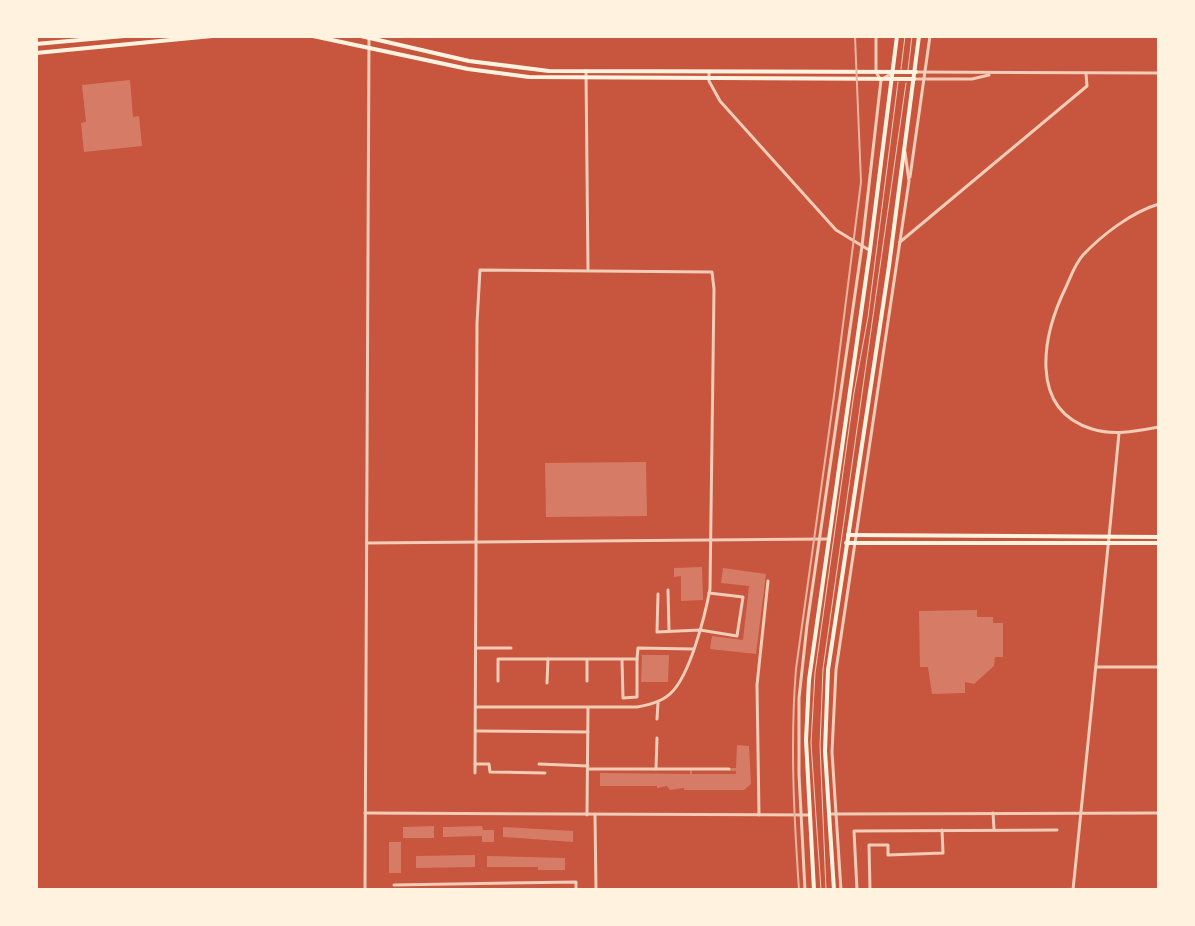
<svg xmlns="http://www.w3.org/2000/svg" width="1195" height="926" viewBox="0 0 1195 926" font-family="'Fira Sans Condensed',sans-serif">
<style>
.building{fill:#d67c66}
.lines{fill:none;stroke-linecap:round;stroke-linejoin:round}
.service{stroke:#f1ccb7;stroke-width:1}
.minor{stroke:#f1ccb7;stroke-width:3}
.tertiary{stroke:#f1ccb7;stroke-width:3}
.secondary{stroke:#fff3e0;stroke-width:4}
.primary{stroke:#fff3e0;stroke-width:4}
.rail{stroke:#e9b49f;stroke-width:2}
</style>
<rect width="100%" height="100%" fill="#c8553d"/>
<g class="building">
<polygon points="130,80 133,117 139,116 142,146 84,152 81,123 86,122 82,85"/>
<polygon points="646,462 647,516 546,517 545,463"/>
<polygon points="702,567 703,600 681,601 681,576 674,577 674,568"/>
<polygon points="723,568 766,574 756,654 710,649 712,636 743,640 749,586 721,583"/>
<polygon points="977,610 977,617 993,617 993,623 1003,623 1003,657 995,657 994,666 974,684 965,682 965,693 932,694 928,667 920,667 919,611"/>
<polygon points="642,655 669,655 668,682 641,682"/>
<polygon points="737,745 749,746 751,784 744,790 684,790 684,788 670,790 667,786 657,788 657,786 600,786 600,773 690,774 690,769 692,769 692,774 736,774 736,771 729,771 730,768 736,768"/>
<polygon points="434,826 434,838 403,838 403,827"/>
<polygon points="482,826 483,830 494,830 494,842 482,842 482,836 443,837 443,827"/>
<polygon points="503,827 573,831 573,842 503,837"/>
<rect x="389" y="842" width="12" height="31"/>
<polygon points="475,855 475,867 416,868 416,856"/>
<polygon points="487,856 565,858 565,870 538,870 538,867 487,867"/>
</g>
<g class="lines">
<g class="service">
<polyline points="901,69 905,36"/>
<polyline points="908,70 912,36"/>
<polyline points="821,890 811,743 815,673 854,393 868,317 898,82"/>
<polyline points="826,890 820,745 823,669 906,83"/>
</g>
<g class="minor">
<polyline points="876,36 876,72 880,79"/>
<polyline points="586,71 588,269"/>
<polyline points="709,72 709,81 720,101 836,230 869,250"/>
<polyline points="910,177 930,36"/>
<path d="M1159 204C1132 212 1103 234 1083 255 1075 264 1071 276 1066 287 1043 334 1027 409 1092 429 1114 436 1137 431 1159 427"/>
<polyline points="900,242 1087,86 1086,74"/>
<polyline points="1109,537 1119,433"/>
<polyline points="668,590 669,630"/>
<polyline points="658,594 657,632 700,630 737,636 743,597 709,593"/>
<polyline points="476,648 511,648"/>
<polyline points="587,660 587,681"/>
<polyline points="622,660 623,698 637,697 637,659"/>
<polyline points="1096,667 1159,667"/>
<polyline points="498,681 498,659 637,659 638,648 693,649"/>
<polyline points="547,683 548,659"/>
<polyline points="657,719 658,703"/>
<polyline points="476,731 588,732"/>
<polyline points="475,764 489,764 490,772 545,773"/>
<polyline points="539,764 588,766"/>
<polyline points="588,769 729,769"/>
<polyline points="656,769 657,738"/>
<path d="M475 773 477 323 480 270 712 272 714 289 710 589C705 616 690 675 671 693 662 702 649 705 637 707H476"/>
<polyline points="365,813 809,815"/>
<polyline points="993,813 994,829"/>
<polyline points="587,815 588,708"/>
<polyline points="595,815 596,890"/>
<polyline points="759,815 757,685 768,581"/>
<polyline points="394,885 576,882 576,890"/>
<polyline points="365,890 369,38"/>
<polyline points="805,890 799,774 799,698 807,625 862,246 881,80 892,73"/>
<polyline points="841,890 832,752 836,670 909,181 905,152"/>
<polyline points="857,890 854,831 1057,830"/>
<polyline points="870,890 869,845 888,845 888,855 943,853 942,830"/>
</g>
<g class="tertiary">
<polyline points="916,72 1159,73"/>
<polyline points="915,79 972,79 989,75"/>
<polyline points="367,543 829,539"/>
<polyline points="829,814 1159,813"/>
<polyline points="1073,890 1109,537"/>
</g>
<g class="secondary">
<polyline points="313,36 468,69 529,77 914,79"/>
<polyline points="361,36 469,61 549,71 916,72"/>
<polyline points="36,44 124,36"/>
<polyline points="36,53 212,36"/>
<polyline points="848,535 1159,537"/>
<polyline points="846,543 1159,543"/>
</g>
<g class="primary">
<polyline points="814,890 806,740 809,680 870,250 897,36"/>
<polyline points="834,890 825,751 828,670 889,266 919,36"/>
</g>
<path class="rail" d="M799 890C794 816 790 743 796 669L834 396 861 182 855 36"/>
</g>
<rect width="1195" height="926" fill="none" stroke="#fff3e0" stroke-width="76"/>
</svg>
